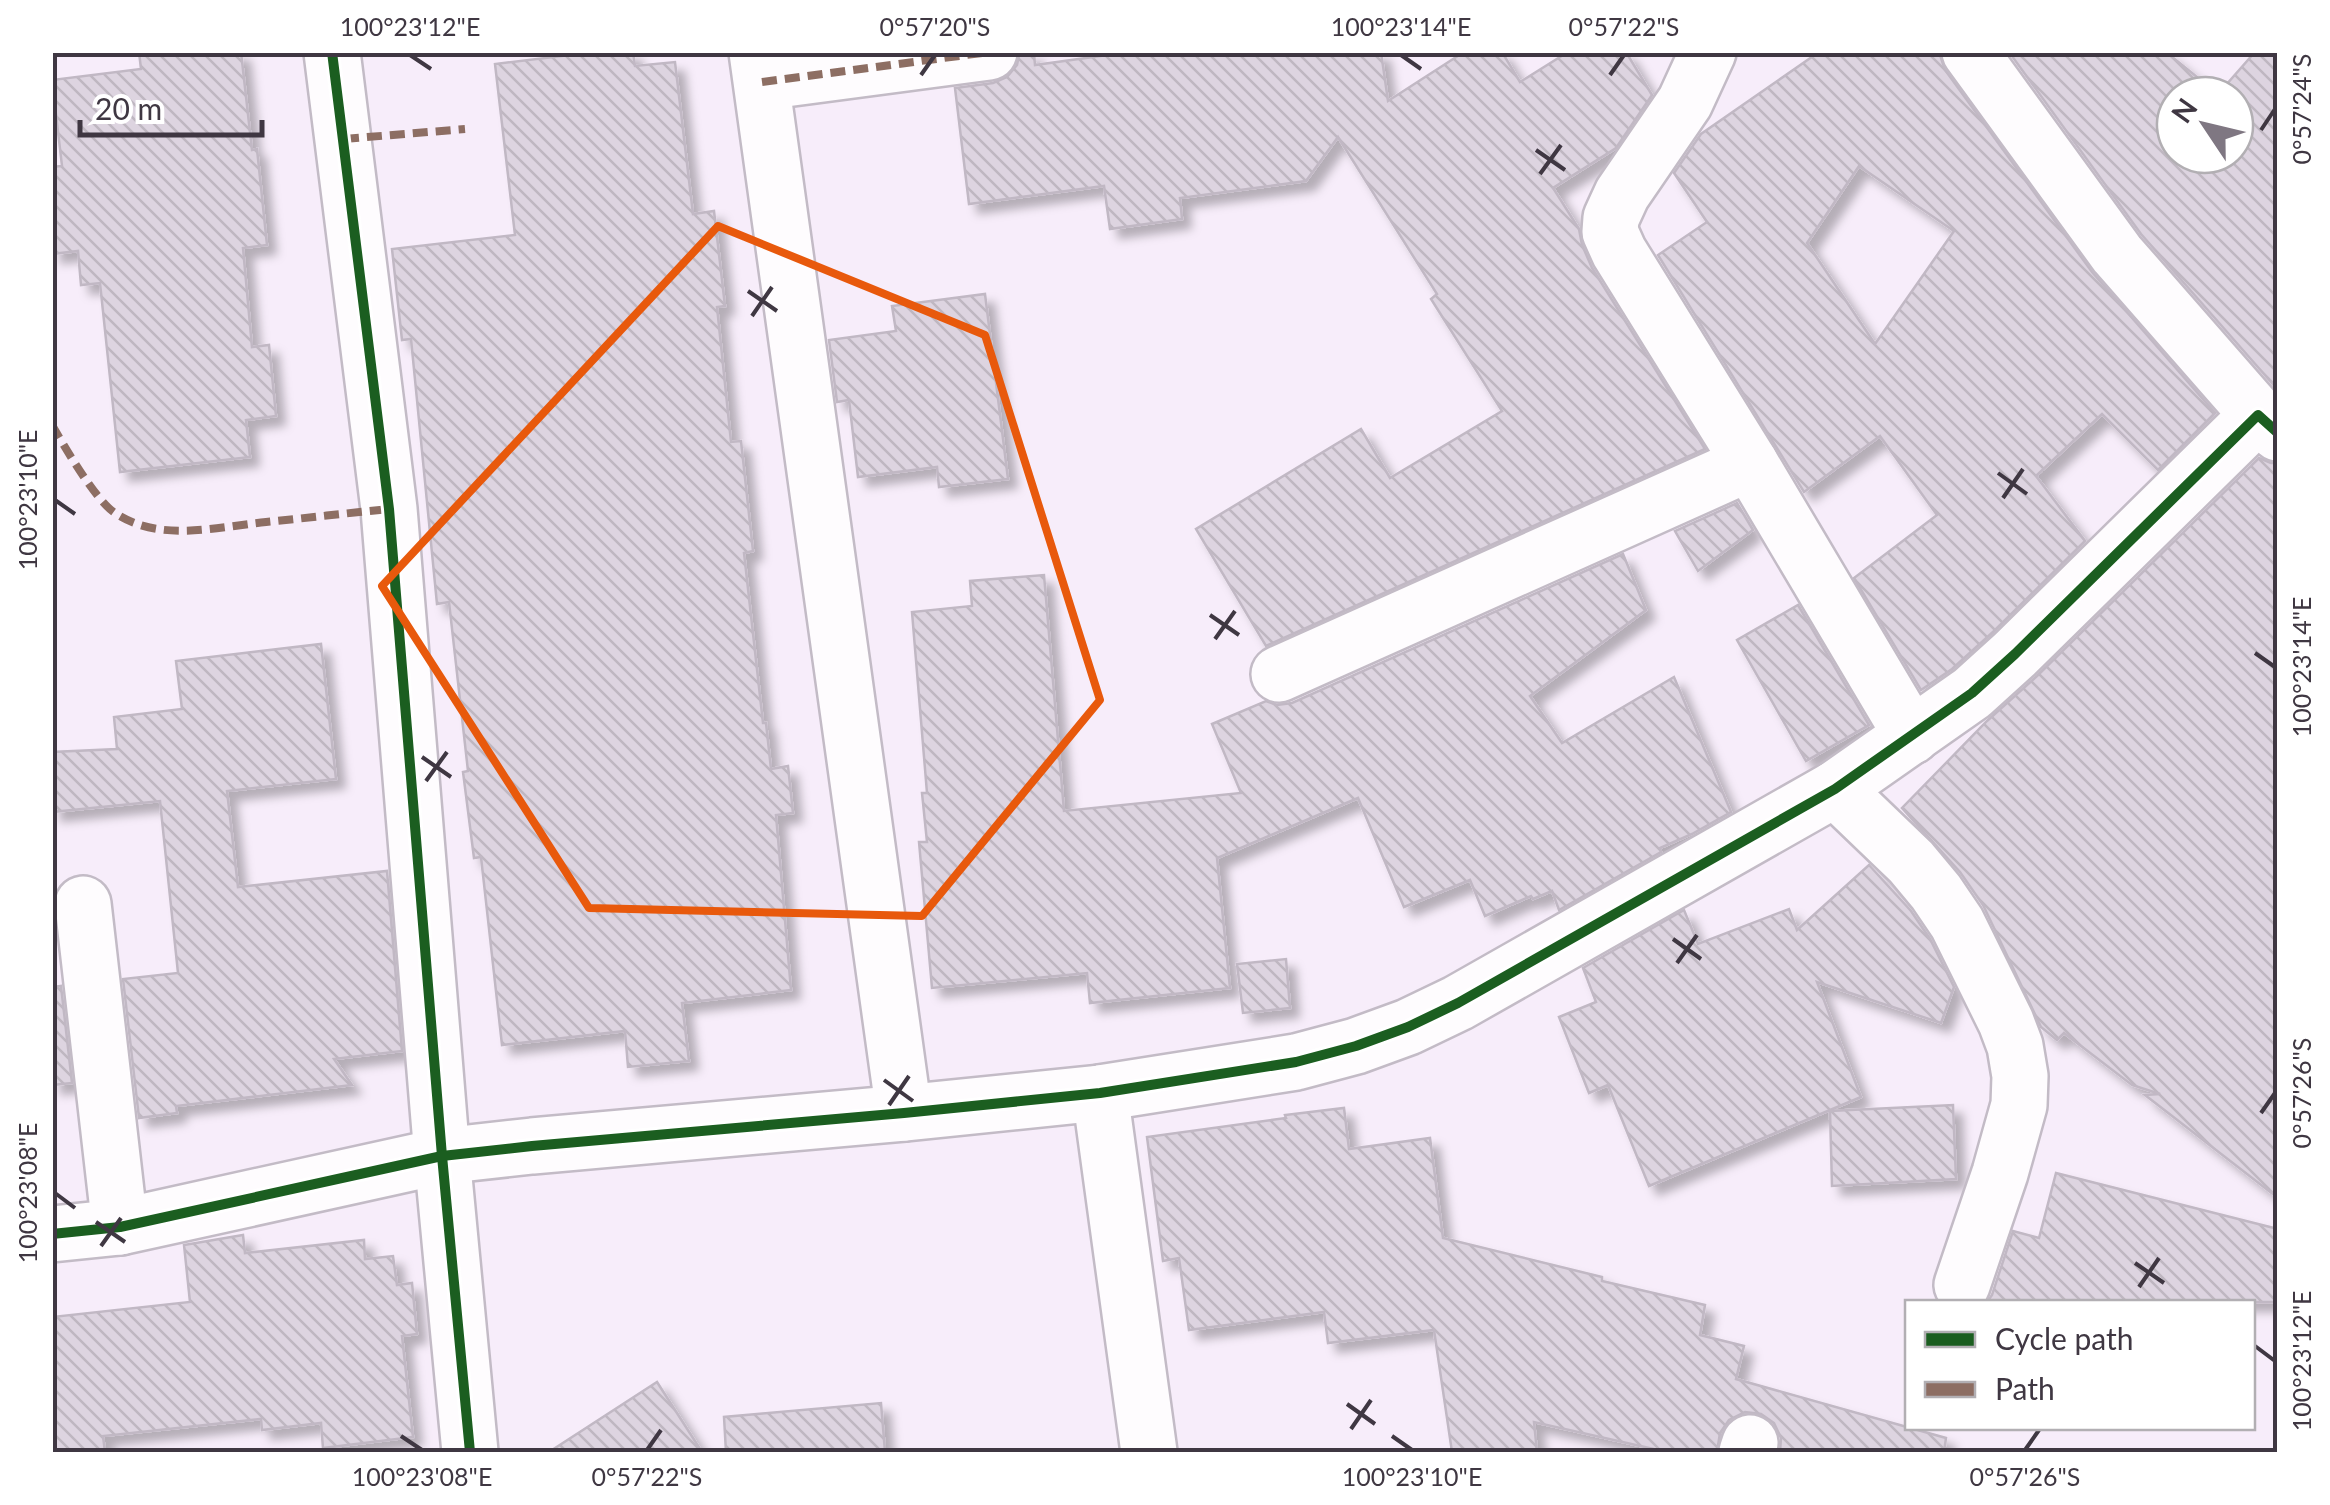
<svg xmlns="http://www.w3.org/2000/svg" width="2330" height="1505" viewBox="0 0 2330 1505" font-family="Lato,sans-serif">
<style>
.building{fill:url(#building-back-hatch);stroke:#c1b8c4;stroke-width:2.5;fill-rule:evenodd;filter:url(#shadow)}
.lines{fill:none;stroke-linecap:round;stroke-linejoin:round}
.minor-casing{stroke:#c3bbc6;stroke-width:60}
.minor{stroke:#fefcfe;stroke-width:55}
.quiet{stroke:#8d6e63;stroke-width:8;stroke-dasharray:15 8;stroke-linecap:butt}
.cycleway-casing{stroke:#fff;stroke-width:16}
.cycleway{stroke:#1b5e20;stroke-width:10}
.marked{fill:none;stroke:#e8590c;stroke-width:8;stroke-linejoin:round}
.ticks{fill:none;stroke:#3f3742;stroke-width:4}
.neatline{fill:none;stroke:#3f3742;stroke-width:4}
.ticks-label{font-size:25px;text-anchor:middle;fill:#3f3742}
</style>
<defs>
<pattern id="building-back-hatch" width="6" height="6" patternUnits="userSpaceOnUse" patternTransform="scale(2.5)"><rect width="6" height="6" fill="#ddd4e0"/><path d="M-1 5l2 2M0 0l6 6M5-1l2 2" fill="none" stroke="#bfb7c1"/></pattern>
<filter id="shadow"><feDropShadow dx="9" dy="9" stdDeviation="5" flood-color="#0004"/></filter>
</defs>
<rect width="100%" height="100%" fill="#f7edfa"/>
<g class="building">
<polygon points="139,52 241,52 252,150 257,149 267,245 243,248 252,347 269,345 276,416 246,420 250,457 120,472 100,283 81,285 78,251 52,254 52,167 62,166 52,80 141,69"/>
<polygon points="595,52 633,52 635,66 675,62 693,214 714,211 725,306 717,307 731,442 741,441 753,551 744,553 763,723 766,723 771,769 788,766 793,813 776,815 791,990 682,1003 689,1061 628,1067 625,1031 502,1045 481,857 474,858 463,772 468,771 449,602 437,604 411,339 402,340 392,249 515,235 495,64"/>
<polygon points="1129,52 1381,52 1388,101 1464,52 1502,52 1520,82 1568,52 1626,52 1652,95 1616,148 1553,188 1579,229 1582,245 1592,268 1705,449 1266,646 1196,529 1361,429 1390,478 1502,411 1431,299 1437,294 1338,137 1306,181 1180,198 1182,219 1110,229 1104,186 969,204 955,88 993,83 1007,77 1017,65 1019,55 1034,53 1035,65"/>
<path d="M1819 52H1939L1945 70 2092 272 2215 413 2158 470 2102 414 2036 476 2085 541 1994 631 1952 669 1921 690 1854 578 1937 515 1880 436 1804 492 1658 255 1707 222 1674 173 1701 134ZM1859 166 1954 231 1875 344 1807 243Z"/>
<path d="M2009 52H2166L2218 94 2255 52H2278V390L2141 234ZM2175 95H2235V155H2175Z"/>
<polygon points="985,294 1008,479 939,487 937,467 858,477 849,400 837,402 829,340 896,331 892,306"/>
<polygon points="2259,458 2271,463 2278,463 2278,1198 2145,1095 2160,1094 2132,1085 2064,1033 2057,1040 2041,1027 1983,905 1960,872 1902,808 1987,721 2037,676"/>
<polygon points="1737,503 1753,530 1698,571 1675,531"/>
<polygon points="1623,554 1646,610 1530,696 1562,743 1674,677 1731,812 1692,834 1660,848 1661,852 1559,910 1552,891 1533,899 1531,896 1485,916 1470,880 1404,907 1358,798 1217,858 1230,988 1090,1003 1087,973 932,988 919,842 927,842 922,793 927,793 912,612 972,606 970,581 1044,575 1064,811 1241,793 1212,724 1266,701 1277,705 1292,703"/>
<polygon points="1798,605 1869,725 1806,761 1737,640"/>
<polygon points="321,644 336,779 227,791 238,887 387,871 402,1051 334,1059 352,1085 176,1106 177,1113 139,1118 123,979 178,973 160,801 52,812 52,752 117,749 114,717 182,709 176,661"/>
<polygon points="1869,865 1911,911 1930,939 1954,987 1941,1023 1817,982 1861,1097 1649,1186 1608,1085 1589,1093 1559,1017 1596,1002 1583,968 1684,910 1698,944 1789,909 1797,930"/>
<polygon points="1286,959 1290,1008 1243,1013 1237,964"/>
<polygon points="61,986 72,1083 52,1085 52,987"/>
<polygon points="1953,1105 1956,1179 1832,1186 1830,1111"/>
<polygon points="1344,1108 1349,1149 1430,1138 1443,1238 1602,1277 1602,1281 1705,1305 1700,1335 1744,1346 1736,1379 1946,1438 1944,1452 1780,1452 1781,1438 1774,1423 1761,1414 1745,1412 1729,1420 1720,1433 1717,1452 1667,1452 1534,1422 1537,1452 1452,1452 1434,1330 1328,1343 1324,1312 1189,1330 1179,1258 1163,1261 1147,1137 1286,1118 1285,1115"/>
<polygon points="2056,1173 2278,1229 2278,1302 1987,1302 1992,1295 2013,1231 2039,1238"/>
<polygon points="243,1235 245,1253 364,1240 365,1259 393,1256 397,1285 412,1283 417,1334 402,1336 413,1437 323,1448 321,1423 262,1430 261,1419 103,1436 105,1452 52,1452 52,1317 190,1302 184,1245"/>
<polygon points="657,1382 702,1452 549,1452"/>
<polygon points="881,1403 885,1452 726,1452 724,1417"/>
</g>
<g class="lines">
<defs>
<g id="minor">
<polyline points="332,52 389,509 442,1156 470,1452"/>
<polyline points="757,52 904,1113"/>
<polyline points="1708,52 1685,102 1622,194 1611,218 1610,232 1619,252 1750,463"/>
<polyline points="1970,52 2117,254 2258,415"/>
<polyline points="762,82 989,52"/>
<polyline points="1279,674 1750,463 1912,736"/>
<polyline points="1835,789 1911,862 1936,892 1957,923 2006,1022 2015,1046 2020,1076 2019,1105 2000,1173 1962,1285"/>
<polyline points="83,904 120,1227"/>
<polyline points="1100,1093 1149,1452"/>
<polyline points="52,1234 120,1227 442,1156 532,1146 904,1113 1100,1093 1296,1062 1356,1046 1408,1027 1458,1003 1835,789 1972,693 2015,654 2258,415 2278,433"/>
<polyline points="1747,1452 1750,1443"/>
</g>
</defs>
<use href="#minor" class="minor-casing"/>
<use href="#minor" class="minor"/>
<g class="quiet">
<polyline points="762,82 989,52"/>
<polyline points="344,139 465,129"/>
<path d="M52 425C64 446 96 501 115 513 160 543 216 527 266 522 307 518 348 513 389 509"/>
</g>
<defs>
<g id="cycleway">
<polyline points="332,52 389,509 442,1156 470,1452"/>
<polyline points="52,1234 120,1227 442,1156 532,1146 904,1113 1100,1093 1296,1062 1356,1046 1408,1027 1458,1003 1835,789 1972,693 2015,654 2258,415 2278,433"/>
</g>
</defs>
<use href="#cycleway" class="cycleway-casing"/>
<use href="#cycleway" class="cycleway"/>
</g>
<path class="marked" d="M718 226 985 335 1100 700 922 916 589 908 382 586Z"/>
<path class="ticks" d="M410 55 431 69M1401 55 1421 69M921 75 935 55M1610 75 1624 55M2261 130 2275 109M1536 150 1565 170M1540 174 1561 145M748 291 777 311M752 316 772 287M1998 473 2027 494M2003 498 2023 469M55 500 75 514M1210 615 1239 635M1215 639 1235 611M2255 653 2275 667M422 757 451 777M426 781 447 752M1673 939 1701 959M1677 963 1697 935M884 1080 913 1101M889 1105 909 1076M2261 1113 2275 1093M55 1193 75 1208M96 1222 125 1242M101 1246 121 1218M2135 1263 2164 1283M2139 1287 2159 1258M2255 1346 2275 1361M1347 1404 1375 1424M1351 1429 1371 1400M401 1436 422 1450M1392 1436 1412 1450M647 1450 661 1430M2025 1450 2039 1430"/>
<rect width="2330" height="1505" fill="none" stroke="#ffffff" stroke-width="110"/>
<rect x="1905" y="1300" width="350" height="130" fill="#ffffff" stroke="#b2afb3" stroke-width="2.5"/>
<rect x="1925" y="1332" width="50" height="15" fill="#1b5e20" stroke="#b2afb3" stroke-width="2.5"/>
<text x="1995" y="1350" font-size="30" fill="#3f3742">Cycle path</text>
<rect x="1925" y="1382" width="50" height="15" fill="#8d6e63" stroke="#b2afb3" stroke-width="2.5"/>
<text x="1995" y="1400" font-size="30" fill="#3f3742">Path</text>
<g transform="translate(2205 125) rotate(305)"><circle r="48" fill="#ffffff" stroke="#b2afb3" stroke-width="2.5"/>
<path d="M0-8L18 38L0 25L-18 38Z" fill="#7f7782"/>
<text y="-15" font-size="28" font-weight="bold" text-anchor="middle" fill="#3f3742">N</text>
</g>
<path d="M80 120v15h182v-15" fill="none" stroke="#3f3742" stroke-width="5"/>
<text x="95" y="120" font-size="30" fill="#3f3742" stroke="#ffffff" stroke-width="8" paint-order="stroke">20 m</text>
<rect x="55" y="55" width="2220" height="1395" class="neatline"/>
<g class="ticks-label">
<text x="410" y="36">100°23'12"E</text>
<text x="935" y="36">0°57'20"S</text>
<text x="1401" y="36">100°23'14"E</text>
<text x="1624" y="36">0°57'22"S</text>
<text transform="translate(2302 109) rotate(-90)" y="9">0°57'24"S</text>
<text transform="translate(28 500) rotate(-90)" y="9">100°23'10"E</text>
<text transform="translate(2302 667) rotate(-90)" y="9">100°23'14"E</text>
<text transform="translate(2302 1093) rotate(-90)" y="9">0°57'26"S</text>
<text transform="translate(28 1193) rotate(-90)" y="9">100°23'08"E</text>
<text transform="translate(2302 1361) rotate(-90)" y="9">100°23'12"E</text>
<text x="422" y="1486">100°23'08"E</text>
<text x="647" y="1486">0°57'22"S</text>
<text x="1412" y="1486">100°23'10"E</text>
<text x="2025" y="1486">0°57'26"S</text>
</g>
</svg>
